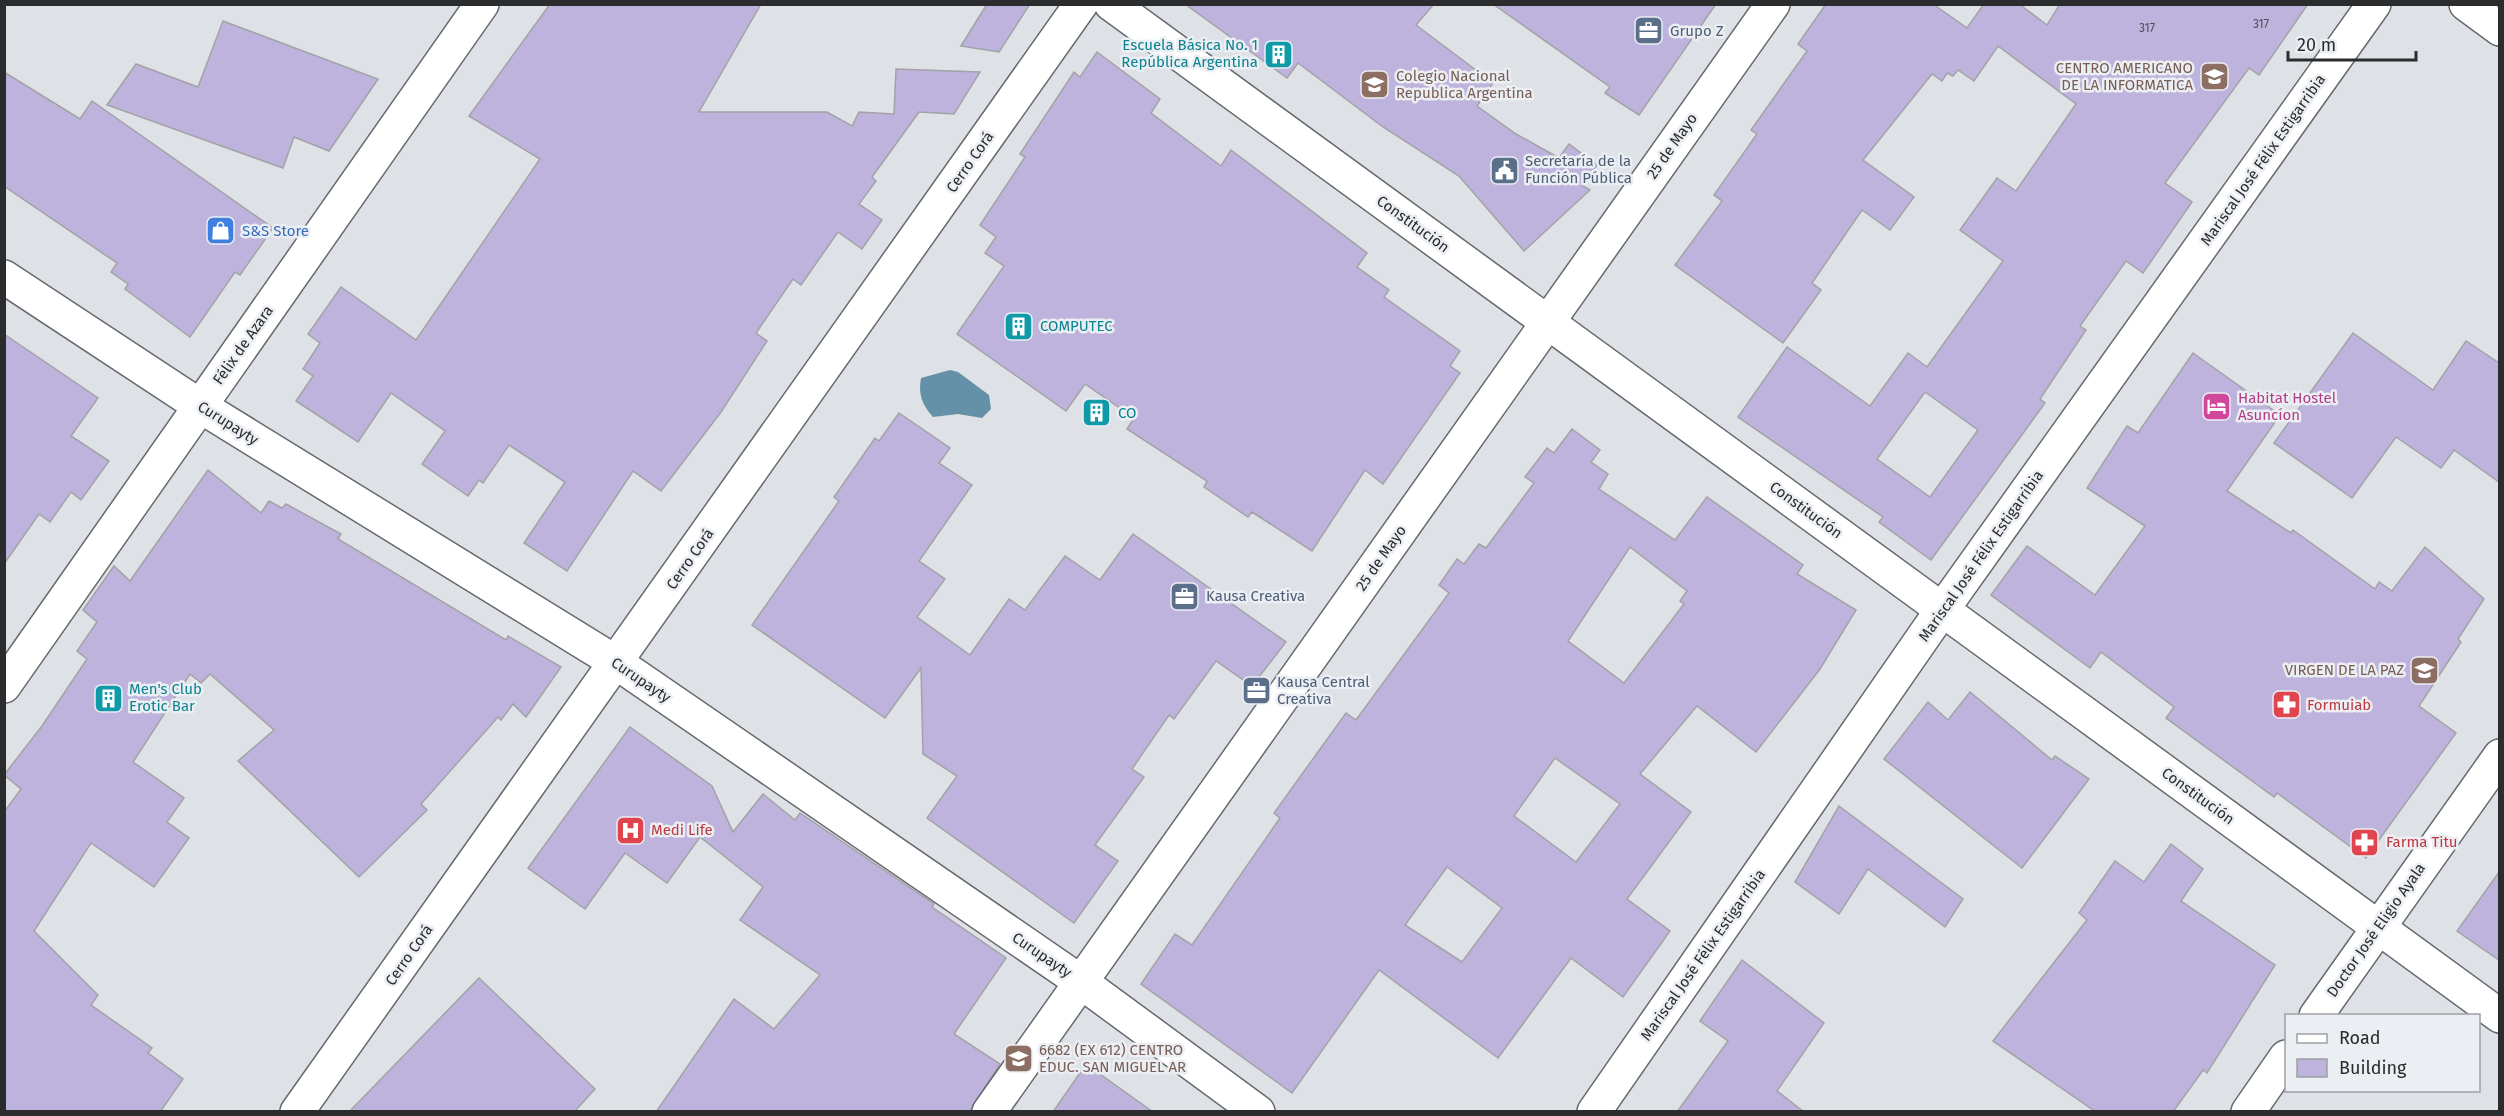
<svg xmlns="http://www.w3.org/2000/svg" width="2504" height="1116" viewBox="0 0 2504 1116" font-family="'Fira Sans',sans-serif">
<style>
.water{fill:#6491a7}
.building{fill:#bdb3dc;stroke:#a3a2a7;stroke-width:1.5;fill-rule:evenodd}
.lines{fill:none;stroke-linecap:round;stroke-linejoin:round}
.minor-casing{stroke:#66696d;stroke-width:36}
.major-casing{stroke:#66696d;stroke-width:36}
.minor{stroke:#fff;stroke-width:33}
.major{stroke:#fff;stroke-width:33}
.labels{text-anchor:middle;stroke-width:5;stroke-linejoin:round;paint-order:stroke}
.number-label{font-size:12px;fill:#504e59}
.service-label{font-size:15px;fill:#4e5e75;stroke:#ebeef3;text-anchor:start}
.culture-label{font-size:15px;fill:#0d838f;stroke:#ebeef3;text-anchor:start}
.education-label{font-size:15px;fill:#785e54;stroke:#ebeef3;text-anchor:end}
.street-label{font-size:15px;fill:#2b2c2d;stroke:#ebeef3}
.shop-label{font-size:15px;fill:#366cbe;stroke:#ebeef3;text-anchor:start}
.hotel-label{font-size:15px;fill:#b23c85;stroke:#ebeef3;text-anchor:start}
.health-label{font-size:15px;fill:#be3a42;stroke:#ebeef3;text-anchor:start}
</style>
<rect width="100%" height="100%" fill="#dee1e5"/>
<path class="water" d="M950 370 958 372 989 395 991 409 982 418 958 414 933 417C922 405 918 394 921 378Z"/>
<g class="building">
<polygon points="550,4 761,4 699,112 827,112 852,126 859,112 894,114 896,69 980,72 954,114 919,112 872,177 876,181 859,204 882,220 862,249 838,232 801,285 793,279 756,333 767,341 721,412 661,491 633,471 567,571 524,543 565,482 509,445 483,483 479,480 468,496 422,464 445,431 391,393 358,442 296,401 313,376 303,369 320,343 308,334 341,287 416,340 540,159 469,116"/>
<polygon points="987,4 1030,4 999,52 961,46"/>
<polygon points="1185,4 1434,4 1416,25 1493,83 1477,106 1516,134 1559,158 1569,144 1597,165 1583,186 1590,190 1524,251 1459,176 1383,127 1298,63 1287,78"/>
<polygon points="1493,4 1716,4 1639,115 1605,93 1610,87"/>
<path d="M1826 4H1933L1967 28 1984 4H2019L2047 25 2060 4H2308L2259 75 2249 68 2165 183 2192 202 2143 273 2126 261 2080 326 2086 330 2040 399 2045 403 1931 560 1879 522 1883 517 1738 417 1787 347 1870 406 1908 353 1927 367 2003 261 1960 230 1997 178 2016 191 2076 104 1998 46 1974 81 1958 70 1953 76 1947 73 1942 81 1932 74 1863 160 1914 197 1890 230 1862 210 1812 283 1821 290 1783 343 1675 265 1722 201 1714 195 1757 134 1751 130 1807 51 1798 44ZM1925 392 1978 430 1930 497 1877 459Z"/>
<polygon points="223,21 378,79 329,151 294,137 283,168 107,105 136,64 198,87"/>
<polygon points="1097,52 1160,99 1151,113 1221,166 1231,150 1367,253 1357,267 1389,290 1384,297 1460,351 1450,366 1460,373 1383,484 1365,470 1312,551 1252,512 1248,517 1204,487 1207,481 1127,429 1134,418 1085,384 1066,411 957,334 1004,266 985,253 996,237 980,225 1025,157 1020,154 1074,72 1080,77"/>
<polygon points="4,72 80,119 92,101 273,228 240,275 235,272 190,337 125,289 128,284 111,272 117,263 4,186"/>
<polygon points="2353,333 2433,390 2466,341 2499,363 2499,482 2454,450 2441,468 2396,437 2352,498 2274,443"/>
<polygon points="4,334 98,398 71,436 109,461 81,500 71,492 50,522 39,514 4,564"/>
<polygon points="2193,353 2280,415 2227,491 2291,533 2293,530 2375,589 2379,582 2392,591 2425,547 2484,599 2458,639 2461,642 2419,706 2456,733 2366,858 2277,793 2274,797 2166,718 2174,707 2101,652 2090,668 1991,595 2027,546 2095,595 2145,526 2087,488 2127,426 2138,433"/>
<polygon points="899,413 950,448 939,463 972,485 919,561 945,579 917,617 970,655 1009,599 1025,610 1065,556 1100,580 1133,534 1286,642 1252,686 1216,661 1174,719 1169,715 1132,769 1144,777 1095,845 1118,861 1074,923 927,818 957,776 923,754 921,668 885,718 752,625 839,501 834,497 875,438 879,441"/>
<path d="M1572 429 1600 450 1591 462 1608 474 1599 489 1675 540 1707 497 1803 565 1797 574 1856 610 1820 669 1756 752 1697 706 1640 774 1691 812 1627 899 1670 931 1623 997 1571 958 1498 1058 1379 970 1292 1093 1141 984 1175 934 1192 945 1280 818 1274 813 1346 713 1356 720 1449 593 1439 585 1457 559 1464 564 1479 544 1486 548 1534 483 1525 477 1547 448 1554 453ZM1630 547 1687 591 1680 601 1684 604 1624 683 1568 641ZM1555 758 1620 804 1576 862 1514 816ZM1447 867 1502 908 1462 962 1405 925Z"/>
<polygon points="208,470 261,513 269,501 282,508 286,504 341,534 338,539 506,640 508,636 561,667 526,717 513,704 501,720 498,717 421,804 427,810 359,877 238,761 274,730 210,674 201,683 190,674 133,762 184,798 167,822 189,838 154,887 91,843 34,931 98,995 91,1005 152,1048 148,1053 183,1079 160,1112 4,1112 4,812 21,789 4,775 42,726 87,659 77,651 97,622 83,610 114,566 130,581"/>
<polygon points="1970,692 2052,760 2055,756 2089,779 2022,868 1884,759 1928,702 1948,720"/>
<polygon points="630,727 712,786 733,832 763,794 795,820 800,813 934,904 932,907 1006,958 954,1034 1000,1064 969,1112 656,1112 734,999 774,1029 820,975 740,920 763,887 700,837 667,883 625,853 585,909 528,868"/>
<polygon points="1839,806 1963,899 1945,927 1868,869 1839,914 1795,882"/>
<polygon points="2171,844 2203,869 2181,901 2275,965 2207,1073 2203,1070 2173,1112 2096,1112 1993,1041 2087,920 2079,913 2115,861 2144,882"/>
<polygon points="2499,872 2499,960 2457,931"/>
<polygon points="1742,960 1824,1023 1777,1091 1804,1112 1677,1112 1728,1041 1700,1021"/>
<polygon points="479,978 595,1089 574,1112 349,1112"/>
<polygon points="1086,1064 1153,1112 1053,1112"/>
</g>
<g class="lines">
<defs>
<g id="minor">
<polyline points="1111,4 2500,1016"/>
<polyline points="4,277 200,406 617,663 1081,982 1258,1112"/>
<polyline points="4,686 482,4"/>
<polyline points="2316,1016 2500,756"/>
<polyline points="297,1112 1081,4"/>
<polyline points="989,1112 1773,4"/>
<polyline points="1594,1112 1942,610 2374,4"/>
<polyline points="2248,1112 2286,1057"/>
</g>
<polyline id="major" points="2466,4 2500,29"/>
</defs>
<use href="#minor" class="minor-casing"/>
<use href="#major" class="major-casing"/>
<use href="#minor" class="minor"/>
<use href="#major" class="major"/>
</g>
<defs>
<symbol id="office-square" viewBox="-11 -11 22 22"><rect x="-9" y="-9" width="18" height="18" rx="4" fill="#5c6f8a" stroke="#ebeef3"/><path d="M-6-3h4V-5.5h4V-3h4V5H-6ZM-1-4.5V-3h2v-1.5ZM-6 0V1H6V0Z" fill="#fff"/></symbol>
<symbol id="building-square" viewBox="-11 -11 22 22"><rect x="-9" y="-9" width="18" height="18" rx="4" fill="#0f9aa8" stroke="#ebeef3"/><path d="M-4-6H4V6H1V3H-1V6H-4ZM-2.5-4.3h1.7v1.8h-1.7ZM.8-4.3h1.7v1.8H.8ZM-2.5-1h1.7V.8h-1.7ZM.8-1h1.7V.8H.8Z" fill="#fff"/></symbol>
<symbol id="school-square" viewBox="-11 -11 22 22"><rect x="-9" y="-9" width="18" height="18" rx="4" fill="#8d6e63" stroke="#ebeef3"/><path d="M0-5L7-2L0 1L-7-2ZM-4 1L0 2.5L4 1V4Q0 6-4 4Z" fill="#fff"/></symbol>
<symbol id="university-square" viewBox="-11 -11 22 22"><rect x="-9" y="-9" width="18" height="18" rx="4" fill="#8d6e63" stroke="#ebeef3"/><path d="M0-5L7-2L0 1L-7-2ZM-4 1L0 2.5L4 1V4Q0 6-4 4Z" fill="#fff"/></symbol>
<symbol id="civic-square" viewBox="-11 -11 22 22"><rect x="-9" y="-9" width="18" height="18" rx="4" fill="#5c6f8a" stroke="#ebeef3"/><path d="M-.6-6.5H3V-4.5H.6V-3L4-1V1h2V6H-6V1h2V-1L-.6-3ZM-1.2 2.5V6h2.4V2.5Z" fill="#fff"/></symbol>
<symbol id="shop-square" viewBox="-11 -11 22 22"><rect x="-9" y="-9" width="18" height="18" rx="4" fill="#3f7fe0" stroke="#ebeef3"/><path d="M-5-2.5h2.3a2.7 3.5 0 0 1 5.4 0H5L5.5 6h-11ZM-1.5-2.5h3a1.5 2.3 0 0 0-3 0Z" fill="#fff"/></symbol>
<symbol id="hotel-square" viewBox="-11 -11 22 22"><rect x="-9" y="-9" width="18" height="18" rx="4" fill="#d1479c" stroke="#ebeef3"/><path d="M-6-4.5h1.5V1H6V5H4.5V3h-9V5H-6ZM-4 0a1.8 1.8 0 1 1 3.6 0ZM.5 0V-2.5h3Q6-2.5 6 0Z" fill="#fff"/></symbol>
<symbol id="pharmacy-square" viewBox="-11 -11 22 22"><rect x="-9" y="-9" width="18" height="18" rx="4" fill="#e0444e" stroke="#ebeef3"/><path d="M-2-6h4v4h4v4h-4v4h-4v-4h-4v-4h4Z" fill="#fff"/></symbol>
<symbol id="hospital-square" viewBox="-11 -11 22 22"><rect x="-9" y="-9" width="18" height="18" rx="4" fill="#e0444e" stroke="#ebeef3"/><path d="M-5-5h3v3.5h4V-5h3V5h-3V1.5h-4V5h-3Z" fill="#fff"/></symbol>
</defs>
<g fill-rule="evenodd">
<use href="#office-square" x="1632" y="14" width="33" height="33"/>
<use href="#building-square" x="1262" y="38" width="33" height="33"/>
<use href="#school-square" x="2198" y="60" width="33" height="33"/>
<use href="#university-square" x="1358" y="68" width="33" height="33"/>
<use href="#civic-square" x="1488" y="154" width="33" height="33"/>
<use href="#shop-square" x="204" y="214" width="33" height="33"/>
<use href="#building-square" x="1002" y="310" width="33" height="33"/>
<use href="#hotel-square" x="2200" y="390" width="33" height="33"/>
<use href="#building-square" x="1080" y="396" width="33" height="33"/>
<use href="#office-square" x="1168" y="580" width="33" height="33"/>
<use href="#school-square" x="2408" y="654" width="33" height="33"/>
<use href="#office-square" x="1240" y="674" width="33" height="33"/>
<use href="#building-square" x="92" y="682" width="33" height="33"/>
<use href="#pharmacy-square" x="2270" y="688" width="33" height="33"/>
<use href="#hospital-square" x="614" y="814" width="33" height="33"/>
<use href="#pharmacy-square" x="2348" y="826" width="33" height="33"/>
<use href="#school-square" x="1002" y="1042" width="33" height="33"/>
</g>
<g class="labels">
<g class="number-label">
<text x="2261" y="28">317</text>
<text x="2147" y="32">317</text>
</g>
<g class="service-label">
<text x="1670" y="36">Grupo Z</text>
<text x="1525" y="166">Secretaría de la<tspan x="1525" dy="17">Función Pública</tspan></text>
<text x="1206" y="601">Kausa Creativa</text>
<text x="1277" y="687">Kausa Central<tspan x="1277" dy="17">Creativa</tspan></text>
</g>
<g class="culture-label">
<text x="1258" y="50" text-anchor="end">Escuela Básica No. 1<tspan x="1258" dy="17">República Argentina</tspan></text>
<text x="1040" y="331">COMPUTEC</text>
<text x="1118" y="418">CO</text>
<text x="129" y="694">Men's Club<tspan x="129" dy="17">Erotic Bar</tspan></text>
</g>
<g class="education-label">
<text x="2193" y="73">CENTRO AMERICANO<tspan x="2193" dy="17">DE LA INFORMATICA</tspan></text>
<text x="1396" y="81" text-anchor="start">Colegio Nacional<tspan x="1396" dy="17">Republica Argentina</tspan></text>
<text x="2404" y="675">VIRGEN DE LA PAZ</text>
<text x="1039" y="1055" text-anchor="start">6682 (EX 612) CENTRO<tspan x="1039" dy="17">EDUC. SAN MIGUEL AR</tspan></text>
</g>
<g class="street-label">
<text transform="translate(1672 146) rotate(-55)" y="5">25 de Mayo</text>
<text transform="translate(2263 160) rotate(-55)" y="5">Mariscal José Félix Estigarribia</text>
<text transform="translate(970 162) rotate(-55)" y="5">Cerro Corá</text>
<text transform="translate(1413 224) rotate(36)" y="5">Constitución</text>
<text transform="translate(243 345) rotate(-55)" y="5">Félix de Azara</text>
<text transform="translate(228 423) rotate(32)" y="5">Curupayty</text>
<text transform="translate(1806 510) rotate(36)" y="5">Constitución</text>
<text transform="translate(1981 556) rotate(-55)" y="5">Mariscal José Félix Estigarribia</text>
<text transform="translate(1381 558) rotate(-55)" y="5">25 de Mayo</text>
<text transform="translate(690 559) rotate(-55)" y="5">Cerro Corá</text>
<text transform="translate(641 680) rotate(34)" y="5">Curupayty</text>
<text transform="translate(2198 796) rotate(36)" y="5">Constitución</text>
<text transform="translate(2376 930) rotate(-55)" y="5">Doctor José Eligio Ayala</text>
<text transform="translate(409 955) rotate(-55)" y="5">Cerro Corá</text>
<text transform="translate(1042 955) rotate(34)" y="5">Curupayty</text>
<text transform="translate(1703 955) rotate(-55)" y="5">Mariscal José Félix Estigarribia</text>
</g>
<g class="shop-label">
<text x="242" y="236">S&amp;S Store</text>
</g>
<g class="hotel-label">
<text x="2238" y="403">Habitat Hostel<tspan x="2238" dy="17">Asuncíon</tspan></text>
</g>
<g class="health-label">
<text x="2307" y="710">Formuiab</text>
<text x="651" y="835">Medi Life</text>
<text x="2386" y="847">Farma Titu</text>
</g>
</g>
<rect width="2504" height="1116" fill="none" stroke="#2b2c2d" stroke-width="12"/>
<rect x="2285" y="1014" width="195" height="78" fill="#ebeef3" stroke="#9ea0a4" stroke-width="1.5"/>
<rect x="2297" y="1034" width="30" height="9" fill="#ffffff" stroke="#9ea0a4" stroke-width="1.5"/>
<text x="2339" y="1044" font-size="18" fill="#2b2c2d">Road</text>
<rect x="2297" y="1059" width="30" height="18" fill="#bdb3dc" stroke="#9ea0a4" stroke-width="1.5"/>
<text x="2339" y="1074" font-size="18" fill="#2b2c2d">Building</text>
<path d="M2288 51v9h128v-9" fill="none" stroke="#2b2c2d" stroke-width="3"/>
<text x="2297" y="51" font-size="18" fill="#2b2c2d" stroke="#ebeef3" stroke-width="4.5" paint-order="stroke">20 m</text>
</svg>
